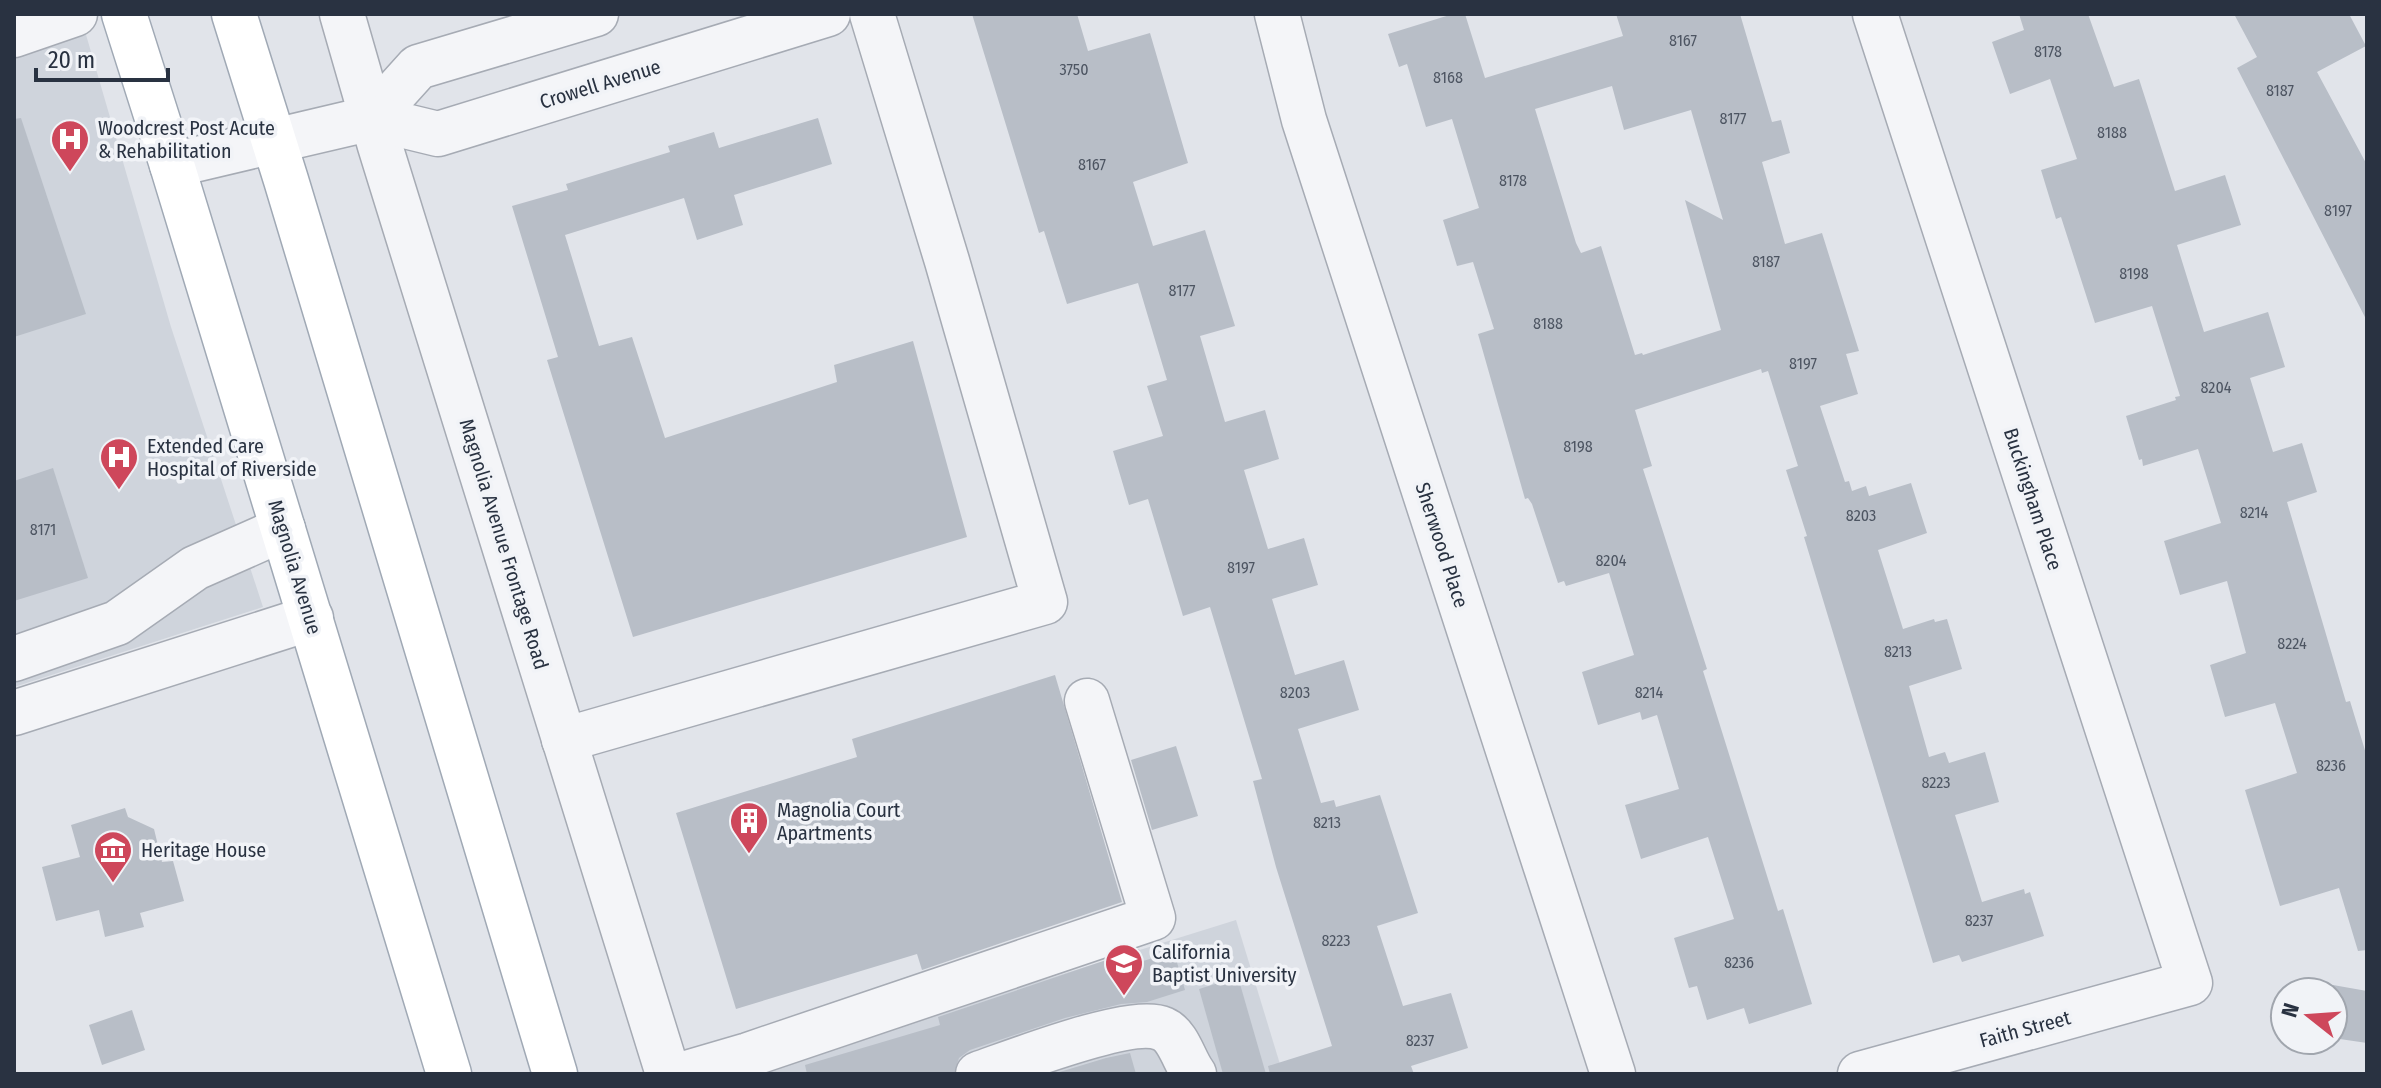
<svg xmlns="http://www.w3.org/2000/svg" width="2381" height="1088" viewBox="0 0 2381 1088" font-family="'Fira Sans Condensed',sans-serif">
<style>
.built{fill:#cfd4dc}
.building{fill:#b8bec7;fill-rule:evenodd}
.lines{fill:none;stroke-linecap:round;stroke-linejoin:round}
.minor-casing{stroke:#a6abb4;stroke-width:47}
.major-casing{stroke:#a0a9b5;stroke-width:47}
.minor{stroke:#f4f5f8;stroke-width:44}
.major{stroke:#fff;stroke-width:44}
.labels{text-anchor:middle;stroke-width:7;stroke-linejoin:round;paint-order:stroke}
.number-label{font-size:16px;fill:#4d5562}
.street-label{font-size:20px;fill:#293241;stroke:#f1f3f7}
.poi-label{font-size:20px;fill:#293241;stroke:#f1f3f7;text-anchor:start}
</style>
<rect width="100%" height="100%" fill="#e1e4ea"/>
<g class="built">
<polygon points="80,14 171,327 263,607 14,687 14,19"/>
<polygon points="1236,920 1283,1074 742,1074"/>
</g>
<g class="building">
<polygon points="972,14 1077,14 1088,51 1150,33 1188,163 1133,182 1153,246 1205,230 1235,326 1200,336 1225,422 1265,410 1279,459 1244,470 1268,549 1304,538 1318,585 1272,599 1295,675 1344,660 1359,710 1298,729 1321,803 1334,800 1336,807 1380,795 1418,913 1377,926 1403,1006 1451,993 1468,1048 1411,1066 1414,1074 1270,1074 1268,1066 1332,1046 1276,867 1253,781 1262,779 1210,607 1183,616 1148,499 1129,505 1113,451 1163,436 1147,386 1167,380 1138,283 1067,304 1044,231 1039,233"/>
<path d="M1453 14H1465L1485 78 1623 36 1616 14H1740L1772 122 1781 120 1790 153 1762 162 1785 244 1822 233 1859 351 1846 354 1858 394 1820 406 1845 482 1849 481 1852 491 1866 486 1869 496 1911 483 1927 533 1878 550 1903 629 1934 619 1935 622 1947 619 1962 669 1909 686 1929 757 1945 752 1949 763 1985 752 1999 802 1955 815 1982 902 2024 889 2025 894 2030 892 2044 936 1962 962 1959 955 1933 963 1804 537 1807 536 1786 470 1798 466 1768 371 1762 373 1761 369 1635 410 1652 466 1643 469 1707 669 1703 671 1778 911 1783 909 1812 1004 1749 1024 1744 1008 1707 1020 1697 986 1689 988 1674 938 1734 919 1708 837 1641 859 1625 805 1679 789 1657 715 1642 720 1640 712 1598 725 1582 672 1634 655 1609 573 1566 586 1564 581 1558 583 1532 504 1528 498 1525 499 1478 334 1494 329 1473 262 1457 266 1443 220 1479 208 1452 119 1426 127 1407 64 1399 67 1388 34ZM1612 86 1624 130 1691 110 1723 220 1685 200 1721 330 1643 355 1642 353 1635 355 1601 246 1581 253 1576 243 1535 109Z"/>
<polygon points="2019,14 2088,14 2114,87 2139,79 2175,191 2225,175 2241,225 2177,245 2204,332 2268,312 2285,367 2250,378 2273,452 2302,443 2317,492 2287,502 2346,702 2350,701 2367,757 2367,950 2358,951 2339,888 2280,906 2245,790 2297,773 2275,703 2225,717 2210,665 2246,653 2227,581 2180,595 2164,541 2221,523 2198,449 2143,466 2142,459 2139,460 2126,416 2176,400 2175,397 2180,396 2152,306 2095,323 2061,217 2056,219 2041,170 2077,159 2050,79 2010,94 1992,42 2024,30"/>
<polygon points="2234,14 2349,14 2366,46 2317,72 2367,165 2367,321 2237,68 2257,57"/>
<polygon points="21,118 86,314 14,337 14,119"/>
<polygon points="818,118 832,164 734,195 743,225 697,240 684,198 565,235 599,346 632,337 665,438 837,382 834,365 913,341 967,537 633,637 547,360 558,357 512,206 568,190 566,184 670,152 668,146 714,132 719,148"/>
<polygon points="53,468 88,578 14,601 14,481"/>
<polygon points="1055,675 1122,902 922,970 917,954 736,1009 676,813 857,757 852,739"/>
<polygon points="1176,746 1198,816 1152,830 1131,760"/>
<polygon points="125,808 128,817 154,829 162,862 173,861 184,901 140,913 144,927 105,937 99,910 56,921 42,867 80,857 71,825"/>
<polygon points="1139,949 1143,961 1174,952 1185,990 1147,1002 1121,1004 1065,1018 970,1050 959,1058 954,1074 807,1074 805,1065 940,1025 938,1017"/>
<polygon points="1238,977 1266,1074 1223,1074 1199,989"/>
<polygon points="2333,985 2367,991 2367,1043 2333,1038"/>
<polygon points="132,1010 145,1050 102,1065 89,1025"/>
<polygon points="1130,1053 1136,1074 1053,1074 1106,1058"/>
</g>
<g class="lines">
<defs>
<g id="minor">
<polyline points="342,14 380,146 668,1074"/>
<polyline points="1277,14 1304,120 1613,1074"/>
<polyline points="14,35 75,14"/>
<polyline points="372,118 418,67 596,14"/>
<polyline points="172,165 372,118 438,134 828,14"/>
<polyline points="14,659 117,623 195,568 283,529"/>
<polyline points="14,713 311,618"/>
<polyline points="564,740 1045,602 947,261 872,14"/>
<polyline points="683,1074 748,1055 1153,918 1087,701"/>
<path d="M978 1074C1013 1062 1132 1015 1163 1029 1179 1036 1184 1061 1194 1074"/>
<polyline points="1860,1074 2190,983 1875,14"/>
</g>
<g id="major">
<polyline points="124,14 172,165 449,1074"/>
<polyline points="234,14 286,180 555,1074"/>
</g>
</defs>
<use href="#minor" class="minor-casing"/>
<use href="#major" class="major-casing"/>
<use href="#minor" class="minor"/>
<use href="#major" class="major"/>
</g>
<defs>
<symbol id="hospital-pin" viewBox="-11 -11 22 30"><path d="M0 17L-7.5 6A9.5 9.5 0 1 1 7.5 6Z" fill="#ce475b" stroke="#f1f3f7"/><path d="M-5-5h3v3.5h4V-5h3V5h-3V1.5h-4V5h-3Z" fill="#fff"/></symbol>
<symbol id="building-pin" viewBox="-11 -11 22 30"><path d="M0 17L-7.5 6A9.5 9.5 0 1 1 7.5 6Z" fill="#ce475b" stroke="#f1f3f7"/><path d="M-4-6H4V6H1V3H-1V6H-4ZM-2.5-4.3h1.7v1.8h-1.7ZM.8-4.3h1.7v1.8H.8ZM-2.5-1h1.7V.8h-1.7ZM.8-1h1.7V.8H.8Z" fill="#fff"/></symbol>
<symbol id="museum-pin" viewBox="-11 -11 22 30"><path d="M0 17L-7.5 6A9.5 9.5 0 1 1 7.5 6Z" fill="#ce475b" stroke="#f1f3f7"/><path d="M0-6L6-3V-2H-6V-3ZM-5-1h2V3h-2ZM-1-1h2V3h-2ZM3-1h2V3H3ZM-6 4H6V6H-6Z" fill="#fff"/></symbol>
<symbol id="university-pin" viewBox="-11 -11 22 30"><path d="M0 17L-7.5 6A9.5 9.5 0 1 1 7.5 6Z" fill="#ce475b" stroke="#f1f3f7"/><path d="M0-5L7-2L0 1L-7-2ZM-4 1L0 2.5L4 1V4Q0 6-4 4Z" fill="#fff"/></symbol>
</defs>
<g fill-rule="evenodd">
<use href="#hospital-pin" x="48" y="117" width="44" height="60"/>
<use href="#hospital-pin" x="97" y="435" width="44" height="60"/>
<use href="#building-pin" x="727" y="799" width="44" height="60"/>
<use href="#museum-pin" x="91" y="828" width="44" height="60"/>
<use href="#university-pin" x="1102" y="941" width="44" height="60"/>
</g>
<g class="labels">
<g class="number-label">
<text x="1683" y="46">8167</text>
<text x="2048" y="57">8178</text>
<text x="1074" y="75">3750</text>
<text x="1448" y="83">8168</text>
<text x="2280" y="96">8187</text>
<text x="1733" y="124">8177</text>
<text x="2112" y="138">8188</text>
<text x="1092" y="170">8167</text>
<text x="1513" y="186">8178</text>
<text x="2338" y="216">8197</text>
<text x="1766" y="267">8187</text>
<text x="2134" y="279">8198</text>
<text x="1182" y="296">8177</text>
<text x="1548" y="329">8188</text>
<text x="1803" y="369">8197</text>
<text x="2216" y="393">8204</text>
<text x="1578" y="452">8198</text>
<text x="2254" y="518">8214</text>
<text x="1861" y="521">8203</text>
<text x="43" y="535">8171</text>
<text x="1611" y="566">8204</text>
<text x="1241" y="573">8197</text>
<text x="2292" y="649">8224</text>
<text x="1898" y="657">8213</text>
<text x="1295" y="698">8203</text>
<text x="1649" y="698">8214</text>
<text x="2331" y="771">8236</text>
<text x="1936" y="788">8223</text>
<text x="1327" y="828">8213</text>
<text x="1979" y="926">8237</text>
<text x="1336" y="946">8223</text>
<text x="1739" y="968">8236</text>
<text x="1420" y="1046">8237</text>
</g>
<g class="street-label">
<text transform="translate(600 84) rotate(-17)" y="7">Crowell Avenue</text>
<text transform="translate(2033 499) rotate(72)" y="7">Buckingham Place</text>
<text transform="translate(504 544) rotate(73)" y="7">Magnolia Avenue Frontage Road</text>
<text transform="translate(1442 545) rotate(72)" y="7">Sherwood Place</text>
<text transform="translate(295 567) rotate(73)" y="7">Magnolia Avenue</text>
<text transform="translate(2025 1029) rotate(-15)" y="7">Faith Street</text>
</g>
<g class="poi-label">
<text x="98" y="135">Woodcrest Post Acute<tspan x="98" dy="23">&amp; Rehabilitation</tspan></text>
<text x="147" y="453">Extended Care<tspan x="147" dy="23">Hospital of Riverside</tspan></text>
<text x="777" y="817">Magnolia Court<tspan x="777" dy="23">Apartments</tspan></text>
<text x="141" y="857">Heritage House</text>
<text x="1152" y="959">California<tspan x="1152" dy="23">Baptist University</tspan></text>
</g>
</g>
<rect width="2381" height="1088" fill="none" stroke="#293241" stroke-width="32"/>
<g transform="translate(2309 1016) rotate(287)"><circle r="38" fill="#f1f3f7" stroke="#a1a6ae" stroke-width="2"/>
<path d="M0-6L14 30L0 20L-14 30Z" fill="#ce475b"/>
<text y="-12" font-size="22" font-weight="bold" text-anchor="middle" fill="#293241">N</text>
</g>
<path d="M36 68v12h132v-12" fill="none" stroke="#293241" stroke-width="4"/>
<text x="48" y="68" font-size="24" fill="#293241" stroke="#f1f3f7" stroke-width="6" paint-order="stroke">20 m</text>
</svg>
